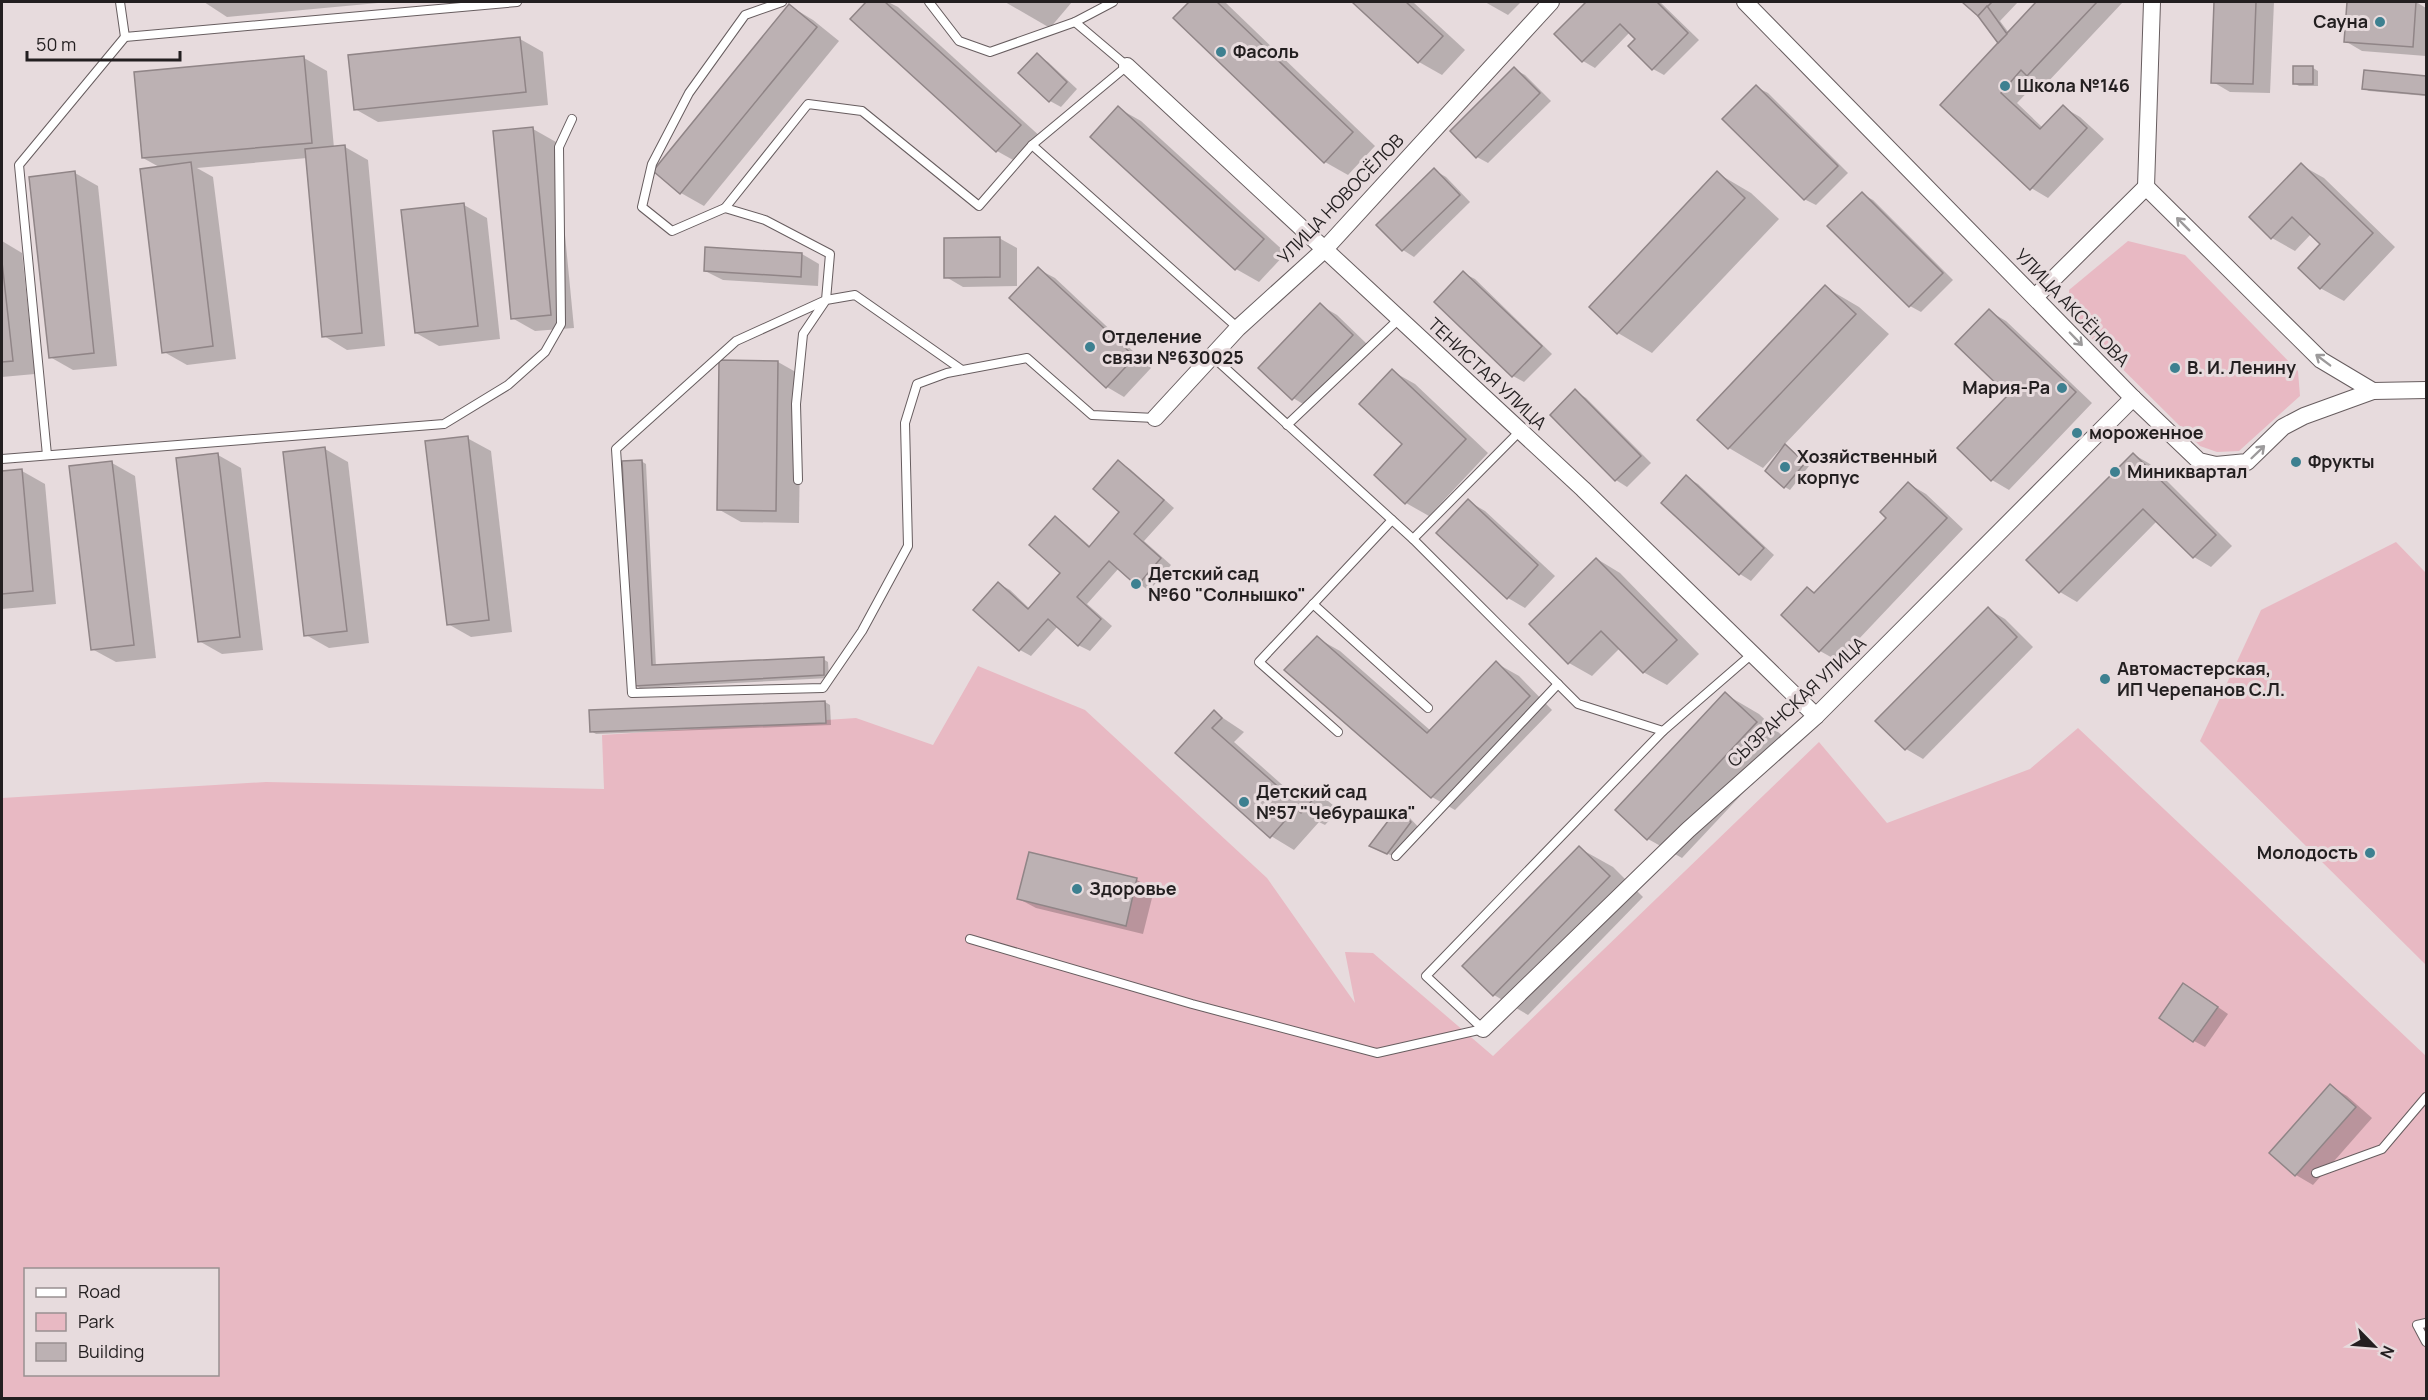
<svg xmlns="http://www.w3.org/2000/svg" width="2428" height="1400" viewBox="0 0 2428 1400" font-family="Manrope,sans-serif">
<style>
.green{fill:#e8b9c3;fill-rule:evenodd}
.shadow{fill:#0003}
.building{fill:#bcb1b3;stroke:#908587;stroke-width:1.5}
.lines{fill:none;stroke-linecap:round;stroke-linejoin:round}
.service-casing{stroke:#675d5f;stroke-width:10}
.minor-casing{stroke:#675d5f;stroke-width:18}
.service{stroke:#fff;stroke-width:8}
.minor{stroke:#fff;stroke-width:16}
.oneway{stroke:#9c9a9b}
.poi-dot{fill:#3d8090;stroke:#e7dbdd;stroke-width:2}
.labels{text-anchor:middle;stroke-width:6;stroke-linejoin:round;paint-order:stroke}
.poi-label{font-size:18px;font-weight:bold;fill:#231f20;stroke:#e7dbdd;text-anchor:start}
.street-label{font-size:18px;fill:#231f20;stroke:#e7dbdd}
</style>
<rect width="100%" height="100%" fill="#e7dbdd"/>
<g class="green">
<polygon points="2128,241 2185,255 2298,371 2300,396 2239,451 2217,452 2200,446 2070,317 2069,290"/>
<polygon points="2396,542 2426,573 2426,965 2200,741 2261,610"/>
<path d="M978 666 1085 710 1267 878 1355 1003 1345 952 1373 953 1493 1056 1819 742 1887 823 2030 769 2078 728 2426 1056V1398H2V798L266 782 604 789 602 735 856 718 933 745ZM26 1270H218V1374H26Z"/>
</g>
<g class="shadow">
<polygon points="204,2 389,2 227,17"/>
<polygon points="868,2 888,2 898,7 1043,139 1020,164 997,151 852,19"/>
<polygon points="1005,2 1072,2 1050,28"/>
<polygon points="1191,2 1226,3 1375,146 1348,175 1325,162 1175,18"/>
<polygon points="1354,2 1413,2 1465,50 1442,75 1419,62"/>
<polygon points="1485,2 1521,2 1508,15"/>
<polygon points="1588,2 1660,2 1699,40 1664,75 1653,69 1637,39 1630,32 1595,68 1583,61 1556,34"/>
<polygon points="1964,2 2018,2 2000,21 2009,33 2038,2 2123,2 2045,85 2038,81 2017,103 2043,128 2063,107 2080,117 2104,139 2048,198 2031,188 1942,105 2000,43 1979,15"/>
<polygon points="2216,2 2274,2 2270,93 2230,92 2213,82"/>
<polygon points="2348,2 2416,2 2426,8 2426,56 2362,51 2345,41"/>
<polygon points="790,6 813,20 839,41 704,206 681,193 655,171"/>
<polygon points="520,39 543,52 548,105 378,122 355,109"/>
<polygon points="1037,55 1048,62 1077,89 1061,107 1050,101"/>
<polygon points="304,58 327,71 334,148 345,147 368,160 385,346 347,350 324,336 307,158 197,168 213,177 236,359 187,365 164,352 161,168 143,158"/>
<polygon points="2313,68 2318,71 2318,86 2299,86 2294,83"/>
<polygon points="1514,69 1525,75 1551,101 1488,163 1477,157"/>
<polygon points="2365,72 2426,78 2426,96 2369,91 2363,88"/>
<polygon points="1756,87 1768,93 1848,173 1816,205 1804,199"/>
<polygon points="1118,108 1141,121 1286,253 1259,282 1236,269 1092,137"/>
<polygon points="533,129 556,142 574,328 535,331 512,318"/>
<polygon points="2301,165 2324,178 2395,247 2344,301 2320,288 2322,244 2311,234 2295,251 2272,238 2251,217"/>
<polygon points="1434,170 1446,177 1470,202 1414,257 1403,250 1378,225"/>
<polygon points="75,173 98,186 117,366 73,370 50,357"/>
<polygon points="1717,173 1751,193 1779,219 1652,353 1618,333 1591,307"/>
<polygon points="1862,194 1873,200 1953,280 1921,312 1910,306"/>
<polygon points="464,205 487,218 500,339 439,346 416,333"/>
<polygon points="999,238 1017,248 1017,286 963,287 946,277"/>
<polygon points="2,241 22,253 35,374 2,377"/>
<polygon points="802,254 819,264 818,286 723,280 705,271"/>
<polygon points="1038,269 1055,278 1151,368 1124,397 1107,387"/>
<polygon points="1463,273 1475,279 1552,354 1524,382 1513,376"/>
<polygon points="1825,287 1859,307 1889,334 1784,445 1809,466 1790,490 1785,487 1783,446 1763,468 1729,448"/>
<polygon points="1320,305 1337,315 1369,346 1310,408 1293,398"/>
<polygon points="1989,311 2006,321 2092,403 2009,490 1992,480 2010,395"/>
<polygon points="778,362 801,375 799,523 741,522 718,509"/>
<polygon points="1392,371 1415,384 1488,453 1429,516 1406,503 1404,444"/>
<polygon points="1575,391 1586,398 1651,463 1627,487 1616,480 1552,415"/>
<polygon points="467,438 491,451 512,632 471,637 448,624"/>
<polygon points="325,449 348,462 369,643 329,648 306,635"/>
<polygon points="2133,454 2150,464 2232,546 2211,567 2194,557 2157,521 2077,602 2060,592"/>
<polygon points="218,455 241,468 263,650 222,654 199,641"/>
<polygon points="641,461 646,464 656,667 823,659 828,662 829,678 640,688 635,685"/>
<polygon points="1119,462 1130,469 1174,508 1144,541 1171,565 1149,591 1119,568 1087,604 1112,626 1090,651 1078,645 1058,626 1031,656 1020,650 999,584 1010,590 1030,609 1062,573 1055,518 1066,525 1091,547 1122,512"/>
<polygon points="112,463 135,476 156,658 116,662 92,649"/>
<polygon points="22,471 45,484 56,604 2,609 2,472"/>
<polygon points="1686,477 1698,484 1774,555 1751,581 1740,574 1663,503"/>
<polygon points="1909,484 1926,494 1963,529 1838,661 1820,651 1783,615 1808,589 1816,593 1888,518"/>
<polygon points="1468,501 1485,511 1555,576 1525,608 1508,598"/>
<polygon points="1597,559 1620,573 1699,654 1667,685 1643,672 1620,648 1592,676 1569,663"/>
<polygon points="1988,609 2005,619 2033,647 1923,759 1906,749"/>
<polygon points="1317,638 1340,651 1431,731 1496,663 1519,676 1552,710 1455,810 1432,797 1286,670"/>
<polygon points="1725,694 1759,714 1790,743 1682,858 1648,839"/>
<polygon points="825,702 830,705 831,725 596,734 591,731"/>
<polygon points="1214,712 1244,732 1234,742 1297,798 1305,788 1328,801 1339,810 1325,825 1319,822 1294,850 1271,836 1177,753"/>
<polygon points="1398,810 1409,817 1421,830 1399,859 1371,846"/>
<polygon points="1579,848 1613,867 1643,897 1528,1015 1494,995"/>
<polygon points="1030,854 1137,880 1154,890 1143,934 1036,908 1019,899"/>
<polygon points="2195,991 2228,1014 2205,1047 2194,1041"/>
<polygon points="2330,1086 2347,1096 2372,1118 2313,1185 2296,1175"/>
</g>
<g class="building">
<polygon points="866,2 885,2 1021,125 996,152 850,19"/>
<polygon points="1189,2 1217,2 1353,132 1324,163 1173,18"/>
<polygon points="1352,2 1406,2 1443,36 1418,63"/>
<polygon points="1586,2 1657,2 1688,33 1652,70 1628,46 1635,39 1620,24 1582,62 1554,34"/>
<polygon points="1962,2 1992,2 1978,16"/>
<polygon points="2036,2 2097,2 2027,76 2021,70 2001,93 2040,129 2063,105 2087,128 2030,190 1940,105"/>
<polygon points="2214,2 2256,2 2253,84 2211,83"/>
<polygon points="2347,2 2416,2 2413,47 2344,42"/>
<polygon points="789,4 817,27 680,194 653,171"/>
<polygon points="1987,6 2007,34 1998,43 1978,16"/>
<polygon points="520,37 526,92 354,110 348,55"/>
<polygon points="1037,53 1067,82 1049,102 1018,73"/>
<polygon points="304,56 312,143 142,158 134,72"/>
<rect x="2293" y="66" width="20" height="18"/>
<polygon points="1514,67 1540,93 1476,158 1450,131"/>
<polygon points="2364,70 2426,76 2426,95 2362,89"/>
<polygon points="1756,85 1838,166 1804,200 1722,119"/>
<polygon points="1118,106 1264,239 1235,270 1090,137"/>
<polygon points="533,127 551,315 511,319 493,131"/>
<polygon points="345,145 362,333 322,337 305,149"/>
<polygon points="191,162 213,346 162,353 140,169"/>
<polygon points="2301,163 2373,233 2320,289 2298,268 2320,244 2292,217 2271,239 2249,217"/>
<polygon points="1434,168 1460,195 1402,251 1376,225"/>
<polygon points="75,171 94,353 49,358 29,177"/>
<polygon points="1717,171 1745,198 1617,334 1589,307"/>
<polygon points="1862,192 1943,273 1909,307 1827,226"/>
<polygon points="464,203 478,326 415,333 401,210"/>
<polygon points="1000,237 1000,277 944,278 944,238"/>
<polygon points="705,247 802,253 801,277 704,271"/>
<polygon points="2,262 13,361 2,362"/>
<polygon points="1038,267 1135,357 1106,388 1009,298"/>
<polygon points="1463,271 1542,346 1512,377 1434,302"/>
<polygon points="1825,285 1856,314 1728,449 1697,420"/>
<polygon points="1320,303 1353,335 1292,400 1258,368"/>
<polygon points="1989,309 2076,392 1991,481 1957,448 2008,395 1955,344"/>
<polygon points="719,360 778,361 776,511 717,510"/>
<polygon points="1392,369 1466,439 1405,504 1374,475 1402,444 1359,404"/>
<polygon points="1575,389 1641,456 1615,481 1550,415"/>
<polygon points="468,436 489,620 447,625 425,441"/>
<polygon points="1785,444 1805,463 1784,488 1765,471"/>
<polygon points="325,447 347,631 304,636 283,452"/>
<polygon points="218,453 240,637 198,642 176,458"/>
<polygon points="2133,453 2216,535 2193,558 2143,509 2059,593 2026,560"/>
<polygon points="642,460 652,665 824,657 824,675 634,686 622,461"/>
<polygon points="1118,460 1164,500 1134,534 1161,558 1137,586 1109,561 1077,597 1101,619 1078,646 1048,619 1019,651 973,610 998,582 1028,609 1060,573 1029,545 1055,516 1089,547 1119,512 1093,489"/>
<polygon points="112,461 134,645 91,650 69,466"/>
<polygon points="22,469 33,591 2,594 2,471"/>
<polygon points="1686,475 1764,548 1739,575 1661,503"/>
<polygon points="1908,482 1947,518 1819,652 1781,615 1807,587 1814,593 1886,518 1880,512"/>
<polygon points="1468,499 1538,565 1507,599 1436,533"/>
<polygon points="1596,558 1677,640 1643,673 1601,631 1568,664 1529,624"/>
<polygon points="1988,607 2017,637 1905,750 1875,721"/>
<polygon points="1317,636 1427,733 1496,661 1530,696 1431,798 1284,670"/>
<polygon points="1725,692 1757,722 1647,840 1615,810"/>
<polygon points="825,701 826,723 590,732 589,710"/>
<polygon points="1214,710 1222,718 1212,728 1293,800 1305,786 1316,796 1301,813 1296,808 1270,838 1175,753"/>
<polygon points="1398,808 1411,822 1387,854 1369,846"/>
<polygon points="1579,846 1610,876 1493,996 1462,966"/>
<polygon points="1029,852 1137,878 1126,926 1017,899"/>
<polygon points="2183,983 2218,1007 2193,1042 2159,1018"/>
<polygon points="2330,1084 2356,1107 2295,1176 2269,1153"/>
</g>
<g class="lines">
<defs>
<g id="service">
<polyline points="120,2 125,37 517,2"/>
<polyline points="929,2 959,41 990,52 1075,22 1113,2"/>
<polyline points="1075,22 1127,66 1032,145 979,206 862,111 808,104 725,208 765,220 830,254 826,300 736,341 616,449 632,693 823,688 862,631 908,546 905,423 917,384 947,373 1027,358 1092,415 1155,418"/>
<polyline points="1032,145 1238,328"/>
<polyline points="725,208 672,231 642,207 652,164 689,93 745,15 782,2"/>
<polyline points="1212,356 1413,539 1520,431"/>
<polyline points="1287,425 1399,319"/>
<polyline points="47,455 19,165 125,37"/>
<polyline points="2,459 444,424 508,385 545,352 561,324 559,147 572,119"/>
<polyline points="798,480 796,404 803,334 826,300 855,295 962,370"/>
<polyline points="1413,539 1578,704 1663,731 1752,654"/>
<polyline points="1313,604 1428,708"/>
<polyline points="1338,732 1259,662 1392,520"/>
<polyline points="1396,856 1558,684"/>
<polyline points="970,939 1192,1004 1377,1053 1483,1029"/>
<polyline points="1483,1029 1426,976 1663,731"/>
<polyline points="2316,1173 2382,1149 2426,1097"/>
<polyline points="2426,1323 2417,1325 2426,1342"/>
</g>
<g id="minor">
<polyline points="1745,2 2133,398 2199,461 2216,465 2247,462 2283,427 2304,416 2373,391 2426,390"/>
<polyline points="1127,66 1583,489 1816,716"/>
<polyline points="2146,187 2152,2"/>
<polyline points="2035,297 2146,187 2321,360 2373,391"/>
<polyline points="1155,418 1238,328 1324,250 1551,2"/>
<polyline points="1483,1029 1688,830 1816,716 2133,398"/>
</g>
</defs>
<use href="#service" class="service-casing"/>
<use href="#minor" class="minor-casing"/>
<use href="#service" class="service"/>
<use href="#minor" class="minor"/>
</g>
<defs><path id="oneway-shaft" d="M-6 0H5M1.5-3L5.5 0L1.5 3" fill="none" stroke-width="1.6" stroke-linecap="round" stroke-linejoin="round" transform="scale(1.5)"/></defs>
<g class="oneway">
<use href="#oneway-shaft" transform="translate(2183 224) rotate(-135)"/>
<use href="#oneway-shaft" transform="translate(2076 339) rotate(46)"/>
<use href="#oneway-shaft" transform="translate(2323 360) rotate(-143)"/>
<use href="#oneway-shaft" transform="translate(2258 452) rotate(-44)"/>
</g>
<g class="poi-dot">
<circle cx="2380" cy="22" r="6"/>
<circle cx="1221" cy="52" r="6"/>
<circle cx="2005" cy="86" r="6"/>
<circle cx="1090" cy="347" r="6"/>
<circle cx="2175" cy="368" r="6"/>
<circle cx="2062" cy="388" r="6"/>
<circle cx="2077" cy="433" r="6"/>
<circle cx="2296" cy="462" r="6"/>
<circle cx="1785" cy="467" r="6"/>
<circle cx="2115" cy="472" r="6"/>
<circle cx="1136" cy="584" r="6"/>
<circle cx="2105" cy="679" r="6"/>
<circle cx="1244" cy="802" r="6"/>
<circle cx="2370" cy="853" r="6"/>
<circle cx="1077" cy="889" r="6"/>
</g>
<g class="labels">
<g class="poi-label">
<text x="2368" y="28" text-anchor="end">Сауна</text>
<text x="1233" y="58">Фасоль</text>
<text x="2017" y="92">Школа №146</text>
<text x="1102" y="343">Отделение<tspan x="1102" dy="21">связи №630025</tspan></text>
<text x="2187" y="374">В. И. Ленину</text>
<text x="2050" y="394" text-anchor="end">Мария-Ра</text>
<text x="2089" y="439">мороженное</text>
<text x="1797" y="463">Хозяйственный<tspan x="1797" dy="21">корпус</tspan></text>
<text x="2308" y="468">Фрукты</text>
<text x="2127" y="478">Миниквартал</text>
<text x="1148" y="580">Детский сад<tspan x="1148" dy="21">№60 "Солнышко"</tspan></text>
<text x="2117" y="675">Автомастерская,<tspan x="2117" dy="21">ИП Черепанов С.Л.</tspan></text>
<text x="1256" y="798">Детский сад<tspan x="1256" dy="21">№57 "Чебурашка"</tspan></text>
<text x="2358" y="859" text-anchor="end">Молодость</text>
<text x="1089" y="895">Здоровье</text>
</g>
<g class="street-label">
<text transform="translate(1341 199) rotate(-46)" y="6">УЛИЦА НОВОСЁЛОВ</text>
<text transform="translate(2072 308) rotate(46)" y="6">УЛИЦА АКСЁНОВА</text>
<text transform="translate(1487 374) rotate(43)" y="6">ТЕНИСТАЯ УЛИЦА</text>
<text transform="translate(1797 702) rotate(-43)" y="6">СЫЗРАНСКАЯ УЛИЦА</text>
</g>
</g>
<rect width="2428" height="1400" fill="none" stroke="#231f20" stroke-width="6"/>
<rect x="24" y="1268" width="195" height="108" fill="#e7dbdd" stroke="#999091" stroke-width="1.5"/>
<rect x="36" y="1288" width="30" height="9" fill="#ffffff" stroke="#999091" stroke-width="1.5"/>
<text x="78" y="1298" font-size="18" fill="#231f20">Road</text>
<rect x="36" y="1313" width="30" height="18" fill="#e8b9c3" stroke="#999091" stroke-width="1.5"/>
<text x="78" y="1328" font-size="18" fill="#231f20">Park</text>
<rect x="36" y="1343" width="30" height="18" fill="#bcb1b3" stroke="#999091" stroke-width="1.5"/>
<text x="78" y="1358" font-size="18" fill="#231f20">Building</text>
<g transform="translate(2374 1346) rotate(115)" stroke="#e7dbdd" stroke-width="4.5" paint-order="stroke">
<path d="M0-4.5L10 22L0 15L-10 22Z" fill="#231f20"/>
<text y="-9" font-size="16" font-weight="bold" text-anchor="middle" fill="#231f20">N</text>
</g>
<path d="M27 51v9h153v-9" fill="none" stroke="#231f20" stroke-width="3"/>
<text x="36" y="51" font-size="18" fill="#231f20" stroke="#e7dbdd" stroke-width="4.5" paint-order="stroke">50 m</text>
</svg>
